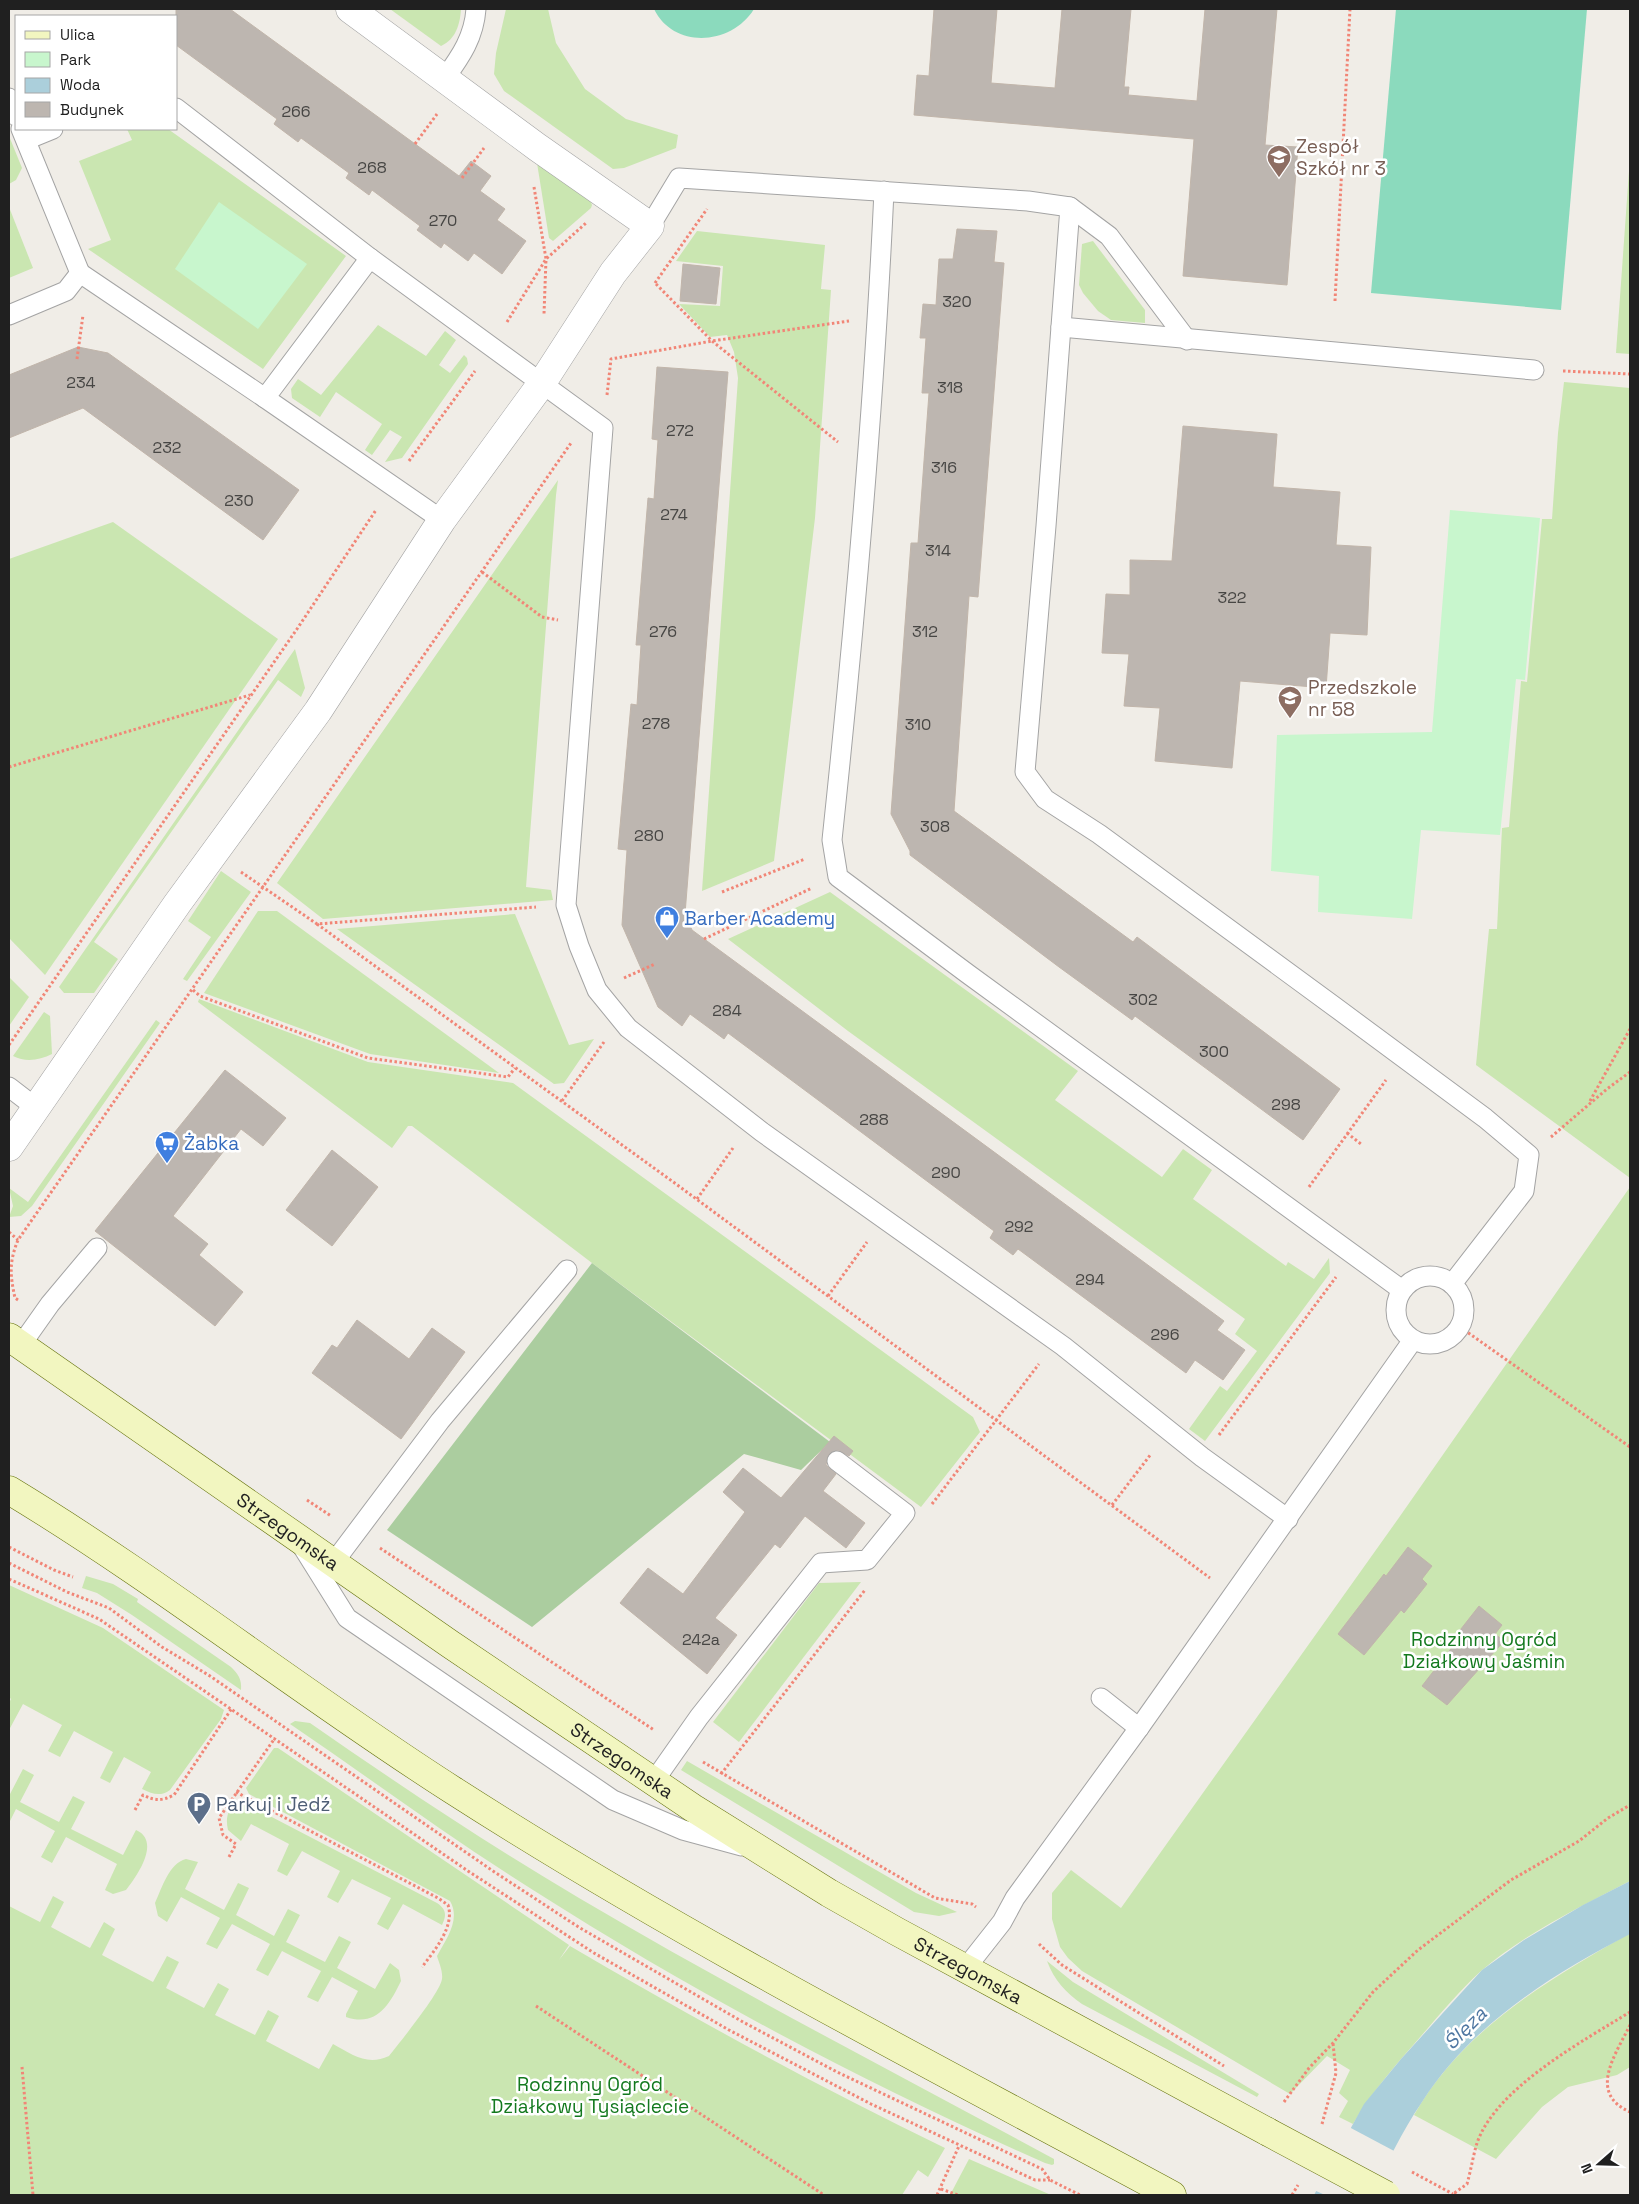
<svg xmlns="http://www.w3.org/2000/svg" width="1639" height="2204" viewBox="0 0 1639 2204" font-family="'Space Grotesk',sans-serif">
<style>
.grass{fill:#cae6b1}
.forest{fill:#abcd9f}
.park{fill:#c8f6cd}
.pitch{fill:#8bdabd}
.water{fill:#abcfdb}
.pier{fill:#f0ede7}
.building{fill:#bdb6b0;stroke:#c1b5aa}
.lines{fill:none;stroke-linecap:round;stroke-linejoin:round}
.service-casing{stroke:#a4a4a4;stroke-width:21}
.minor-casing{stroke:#a4a4a4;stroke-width:29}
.secondary-casing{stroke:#65720c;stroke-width:29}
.path{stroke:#f18677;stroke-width:3;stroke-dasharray:2.5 2.5;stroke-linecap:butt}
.service{stroke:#fff;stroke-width:19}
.minor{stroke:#fff;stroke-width:28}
.secondary{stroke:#f2f6c0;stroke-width:28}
.secondary-bridge-casing{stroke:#65720c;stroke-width:29;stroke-linecap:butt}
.path-bridge{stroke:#f18677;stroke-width:3;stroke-dasharray:2.5 2.5;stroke-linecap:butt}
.secondary-bridge{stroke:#f2f6c0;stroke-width:28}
.labels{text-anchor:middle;stroke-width:5;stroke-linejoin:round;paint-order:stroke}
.number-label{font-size:16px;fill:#474644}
.education-label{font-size:19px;fill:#785e54;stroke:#fff;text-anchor:start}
.shop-label{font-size:19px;fill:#366cbe;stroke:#fff;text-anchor:start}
.street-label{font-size:19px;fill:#202020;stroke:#fff}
.park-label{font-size:19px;fill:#13791e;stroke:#fff}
.service-label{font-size:19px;fill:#4e5e75;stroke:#fff;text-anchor:start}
.water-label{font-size:20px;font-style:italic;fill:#4f77a2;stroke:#fff}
</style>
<rect width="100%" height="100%" fill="#f0ede7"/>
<g class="grass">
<path d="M390 9H461C460 24 456 39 441 46Z"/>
<polygon points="506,9 548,9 556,43 585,89 626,119 678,135 676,148 624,168 613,169 504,91 494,74 496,53"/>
<polygon points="127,129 168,129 346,256 263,369 88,249 111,240 79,161 132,140"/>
<polygon points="9,136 22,168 16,180 9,184"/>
<polygon points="1630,157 1630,354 1616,353"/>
<polygon points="537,163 590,200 592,205 591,208 553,241 549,238"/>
<polygon points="9,207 33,268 9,278"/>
<polygon points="697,231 825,245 821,289 831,290 815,518 774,861 702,891 738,378 734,352 727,335 710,337 679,304 720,306 723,266 676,261"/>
<polygon points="1093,241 1145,310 1145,323 1111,320 1098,311 1083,293 1079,285 1082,244"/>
<polygon points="378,325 426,356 445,331 456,340 439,365 450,373 464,355 467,358 468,364 402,458 385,462 402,437 390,430 372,455 365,450 382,424 336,392 320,417 292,398 291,389 298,379 321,395"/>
<polygon points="1564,382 1630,388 1630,1178 1476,1065 1489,929 1497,929 1502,828 1509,827 1521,681 1527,682 1542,519 1552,519 1558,433"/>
<polygon points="558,480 556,495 526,887 551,890 553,900 323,919 277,883"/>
<polygon points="113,522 278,639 45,975 9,938 9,559"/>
<polygon points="295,649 305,688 301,697 278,680 94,942 118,959 94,993 64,993 59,987"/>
<polygon points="221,871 251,892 187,981 183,979 211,937 188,921"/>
<polygon points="830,892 1078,1071 1055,1100 1162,1177 1183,1149 1212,1170 1193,1199 1286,1266 1288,1262 1314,1279 1329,1258 1330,1273 1205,1441 1189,1429 1220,1386 1227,1391 1257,1351 1235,1334 1245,1319 848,1031 728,939"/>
<polygon points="258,911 277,911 499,1073 370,1054 204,993"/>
<polygon points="515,914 569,1045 594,1039 564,1083 554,1084 337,929"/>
<polygon points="9,977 29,997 9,1026"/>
<polygon points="199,999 368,1062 513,1083 973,1417 980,1432 921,1507 592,1263 412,1126 408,1126 392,1148 198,1002"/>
<path d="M44 1012 50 1016 52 1054C40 1060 26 1063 13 1056Z"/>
<polygon points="156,1020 160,1023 32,1206 21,1216 9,1217 13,1206 9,1188 28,1202"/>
<path d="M1630 1187V1881C1582 1906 1522 1935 1481 1971 1457 1993 1436 2019 1415 2043 1392 2069 1370 2095 1353 2124L1339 2117 1348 2101 1339 2093 1350 2070 1327 2056 1290 2094 1082 1971 1068 1958 1060 1947 1052 1919V1893L1071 1870 1121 1908 1398 1519Z"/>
<path d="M86 1576 113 1584 138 1599 137 1602 231 1667C238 1674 242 1679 241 1690L132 1615 97 1593 82 1588Z"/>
<polygon points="861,1582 739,1742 713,1722 819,1583"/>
<path d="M9 1585 103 1628 224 1710 221 1719 170 1790C160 1797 153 1794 142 1789L151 1772 124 1757 110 1783 100 1778 113 1752 74 1731 60 1757 48 1751 62 1725 23 1704 9 1730V1703L11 1699 9 1697Z"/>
<path d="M295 1721 310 1723C398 1784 487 1844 579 1898 735 1990 895 2073 1054 2159V2164L1052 2165 1045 2163C868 2085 696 1994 533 1890 450 1838 371 1779 290 1724Z"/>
<path d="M274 1748H278L569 1945 559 1960 570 1946C693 2018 817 2086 945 2148L928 2177 918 2170 902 2195H9V1906L40 1922 53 1896 64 1902 51 1927 90 1948 104 1922 115 1929 102 1955 153 1982 167 1956 179 1962 166 1988 204 2008 218 1983 229 1989 215 2015 255 2035 268 2010 279 2016 266 2041 319 2069 333 2044C353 2055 367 2066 389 2056 400 2042 440 1993 442 1979 443 1971 439 1963 437 1956 446 1939 461 1920 450 1901L249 1794 246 1788Z"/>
<polygon points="687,1761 916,1893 957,1912 939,1916 914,1912 681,1770"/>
<path d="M23 1769 34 1775 20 1802 59 1822 73 1796 85 1802 71 1829 123 1855 136 1830C161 1841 138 1875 126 1890L113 1894 105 1890 117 1864 66 1837 52 1863 41 1857 55 1831 16 1809 9 1823V1796Z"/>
<path d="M239 1800 437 1903C446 1909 447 1915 442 1925L403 1904 388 1930 377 1924 391 1898 352 1879 338 1903 327 1897 340 1871 302 1851 287 1876 277 1871 289 1844 251 1824 241 1841 228 1830C225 1817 228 1808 239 1800Z"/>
<path d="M186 1859 198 1862 185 1889 224 1910 238 1883 249 1888 236 1915 274 1936 288 1909 300 1915 286 1942 325 1962 339 1936 351 1942 337 1968 375 1989 390 1963 399 1970 401 1981C389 2006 376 2027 346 2017V2014L358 1991 332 1977 318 2002 307 1997 321 1971 282 1951 268 1976 256 1970 270 1944 232 1924 217 1949 206 1944 220 1918 181 1897 167 1922 158 1916 155 1903C162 1888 169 1863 186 1859Z"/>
<path d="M1630 1933V2067L1617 2075 1568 2087 1542 2107 1496 2159 1414 2115C1462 2030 1548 1980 1630 1933Z"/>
<path d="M1047 1961 1073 1982 1259 2094 1257 2097 1082 2004C1066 1993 1054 1980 1047 1961Z"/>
<polygon points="969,2159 1051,2195 950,2195"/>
</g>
<polygon class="forest" points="592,1263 830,1442 801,1470 744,1454 532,1627 387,1530"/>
<g class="park">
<polygon points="219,202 307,264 258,329 175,269"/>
<polygon points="1450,510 1540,518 1525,680 1516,679 1500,835 1421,830 1412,919 1318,912 1319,876 1271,871 1277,735 1432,732"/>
</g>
<g class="pitch">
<path d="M654 9H754C732 45 674 50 654 9Z"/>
<polygon points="1396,9 1587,9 1561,310 1371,293"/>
</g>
<path class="water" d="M1630 1881V1934C1551 1975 1471 2025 1422 2102 1402 2131 1387 2164 1371 2195H1314L1364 2104 1401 2059 1482 1970 1524 1940 1583 1905Z"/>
<polygon class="pier" points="1349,2127 1396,2152 1373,2195 1325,2195 1314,2190"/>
<g class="building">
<polygon points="176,9 230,9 459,176 471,161 491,176 480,191 505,209 497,220 526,241 502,274 474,253 468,261 444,243 441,248 417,230 420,226 372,190 369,195 346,178 349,173 301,138 298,142 274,124 277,119 176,45"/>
<polygon points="934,9 997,9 991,83 1055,88 1062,9 1131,9 1124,87 1129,87 1128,95 1197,101 1205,9 1277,9 1265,145 1298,147 1287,285 1183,276 1194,139 914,115 917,75 929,76"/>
<polygon points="957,229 997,231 994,262 1004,263 978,597 969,596 954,811 1133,942 1137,937 1340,1089 1303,1140 1135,1016 1132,1020 1059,967 910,855 910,851 891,814 911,543 918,543 929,393 922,393 926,338 920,338 923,304 936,305 939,259 953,259"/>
<polygon points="683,264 720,268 716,304 680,301"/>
<polygon points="78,347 108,353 299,490 263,540 83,408 9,438 9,375"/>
<polygon points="657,367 728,372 685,914 692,930 1224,1321 1217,1330 1245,1350 1223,1380 1195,1360 1186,1373 1018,1249 1013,1255 990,1238 994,1231 728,1033 724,1039 690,1014 682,1026 658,1007 622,925 627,850 618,849 631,704 637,705 641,645 636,645 648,498 654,499 658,440 652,439"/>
<polygon points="1183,426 1277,434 1273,487 1340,492 1336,545 1371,547 1367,635 1330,633 1326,688 1240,681 1232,768 1155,761 1160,708 1124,706 1129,654 1102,653 1106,594 1130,595 1130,560 1172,561"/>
<polygon points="225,1070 286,1118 263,1146 241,1129 173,1216 208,1244 199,1255 243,1292 215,1326 95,1231"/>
<polygon points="332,1150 378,1187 332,1246 286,1210"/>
<polygon points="357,1320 409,1359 432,1328 465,1352 401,1439 312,1373 332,1345 337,1348"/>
<polygon points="834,1436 853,1451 849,1456 838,1450 828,1455 826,1465 836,1474 823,1491 865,1523 846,1548 805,1516 780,1548 775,1544 715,1618 737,1635 707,1674 620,1603 648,1568 683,1594 745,1512 723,1492 743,1468 781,1498"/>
<polygon points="1408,1547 1432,1566 1422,1579 1427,1584 1404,1613 1401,1610 1364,1655 1338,1634 1384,1574 1386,1576"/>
<polygon points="1479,1606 1502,1625 1495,1634 1504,1641 1447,1705 1422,1686 1460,1637 1457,1634"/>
</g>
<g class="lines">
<defs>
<g id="service">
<path d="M445 78C461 56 474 37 476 9"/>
<polyline points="9,98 16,116"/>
<polyline points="176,108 370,258"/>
<polyline points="21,129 80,273"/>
<polyline points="26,140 53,129"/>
<path d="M884 191C874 408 855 624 832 840L838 877 968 974 1402 1290"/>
<polyline points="1070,207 1109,236 1187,340"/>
<polyline points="650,226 679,178 1028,201 1070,207 1046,526 1025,772 1045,799 1099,834 1335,1007 1485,1118 1529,1155 1524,1191 1452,1284"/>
<polyline points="9,315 66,291 80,273 265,398"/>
<polyline points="1061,327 1534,370"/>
<polyline points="442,520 265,398 370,258 603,428 566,905 579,946 597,990 628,1028 762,1132 1063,1346 1202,1457 1288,1519"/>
<polyline points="9,1087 35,1107"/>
<circle cx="1430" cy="1310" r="34"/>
<polyline points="21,1345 50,1304 97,1248"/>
<polyline points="302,1546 347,1618 613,1800 683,1830 742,1846"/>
<polyline points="334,1562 440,1421 567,1270"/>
<polyline points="1101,1698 1139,1728"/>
<polyline points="654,1781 699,1717 821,1563 867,1560 905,1513 837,1461"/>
<polyline points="965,1969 1002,1922 1015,1898 1139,1728 1413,1340"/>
</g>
<polyline id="minor" points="9,1147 177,904 318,711 442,520 542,383 613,273 650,226 537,147 350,9"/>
<g id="secondary">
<path id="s1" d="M9 1337 450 1644 693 1808 829 1893 896 1931 1268 2132"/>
<path d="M9 1490C161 1582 301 1693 451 1789 683 1938 929 2064 1172 2195"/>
</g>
</defs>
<use href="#service" class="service-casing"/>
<use href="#minor" class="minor-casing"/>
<use href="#secondary" class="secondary-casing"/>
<g class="path">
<polyline points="415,144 437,114"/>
<polyline points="462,178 484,148"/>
<polyline points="534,187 546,259 544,314"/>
<polyline points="655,283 707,209"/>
<polyline points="656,284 712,341 838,442"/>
<polyline points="1335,301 1350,9"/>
<polyline points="507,322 546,259 586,223"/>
<polyline points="77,359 83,315"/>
<polyline points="1563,371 1630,374"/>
<polyline points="607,395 611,359 712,341 849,321"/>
<polyline points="409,461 475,371"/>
<polyline points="482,572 542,617 558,620"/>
<polyline points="9,767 250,695"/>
<polyline points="241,872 317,924 536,907"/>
<polyline points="722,892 805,859"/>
<polyline points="317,924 676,1184 1210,1578"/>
<polyline points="704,939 812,888"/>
<polyline points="624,978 655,964"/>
<polyline points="193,990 200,996 368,1058 508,1077 515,1068"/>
<polyline points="9,1045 297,629 376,510"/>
<polyline points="562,1101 604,1042"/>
<polyline points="1590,1101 1630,1029"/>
<polyline points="1347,1133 1361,1144"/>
<polyline points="1551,1137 1607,1089 1630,1072"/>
<polyline points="1309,1187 1386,1080"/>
<polyline points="697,1199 733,1148"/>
<polyline points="9,1232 18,1240"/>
<polyline points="828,1296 867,1242"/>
<path d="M18 1300 15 1298C10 1275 9 1262 18 1240L571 443"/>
<polyline points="1460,1327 1630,1447"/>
<polyline points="1219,1435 1336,1277"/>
<polyline points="307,1500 331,1516"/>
<polyline points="932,1504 1039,1364"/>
<polyline points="1112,1505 1151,1454"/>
<polyline points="9,1547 54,1570 73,1577"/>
<polyline points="380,1548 654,1730"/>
<polyline points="9,1563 67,1592 109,1608 162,1647 210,1676 493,1871 580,1928 743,2022 837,2072 1042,2169 1050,2180 1080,2195"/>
<polyline points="9,1579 99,1619 468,1871 594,1953 729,2030 871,2104 1035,2180 1050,2180"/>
<polyline points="703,1762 935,1898 972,1904 976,1907"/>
<polyline points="721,1774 865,1590"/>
<path d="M236 1792 438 1898 448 1905C455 1926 435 1950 422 1967"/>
<path d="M135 1810 143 1795C155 1801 162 1801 174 1795L232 1708"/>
<polyline points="229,1857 236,1844 223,1835 219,1818 275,1738"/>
<polyline points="1039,1944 1062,1965 1224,2066"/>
<polyline points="536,2006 824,2195"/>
<path d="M1630 2025C1616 2054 1587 2093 1630 2112"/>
<polyline points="22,2067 33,2195"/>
<polyline points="1284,2102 1309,2068 1333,2043 1373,1992 1418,1950 1511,1880 1579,1841 1608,1818 1630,1805"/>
<polyline points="1322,2124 1336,2073 1333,2043"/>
<polyline points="941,2189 958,2195"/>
<polyline points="937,2195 959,2146"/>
<polyline points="1292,2195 1298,2185"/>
<path d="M1456 2195 1453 2194 1467 2184C1471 2170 1473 2156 1477 2143 1496 2088 1583 2041 1630 2012"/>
</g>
<use href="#service" class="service"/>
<use href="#minor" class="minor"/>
<use href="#secondary" class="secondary"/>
<defs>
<polyline id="secondary-bridge" points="1268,2132 1386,2195"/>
</defs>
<use href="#secondary-bridge" class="secondary-bridge-casing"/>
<polyline class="path-bridge" points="1412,2172 1453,2194"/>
<use href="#secondary-bridge" class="secondary-bridge"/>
</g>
<defs>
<symbol id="school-pin" viewBox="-11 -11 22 30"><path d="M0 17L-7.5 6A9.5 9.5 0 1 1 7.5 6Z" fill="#8d6e63" stroke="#fff"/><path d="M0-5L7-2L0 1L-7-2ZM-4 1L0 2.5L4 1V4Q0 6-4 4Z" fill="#fff"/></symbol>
<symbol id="shop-pin" viewBox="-11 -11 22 30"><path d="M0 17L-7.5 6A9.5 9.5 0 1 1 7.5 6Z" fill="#3f7fe0" stroke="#fff"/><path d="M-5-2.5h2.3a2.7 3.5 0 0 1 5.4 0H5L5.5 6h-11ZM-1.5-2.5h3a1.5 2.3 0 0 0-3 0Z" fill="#fff"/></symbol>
<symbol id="supermarket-pin" viewBox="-11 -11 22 30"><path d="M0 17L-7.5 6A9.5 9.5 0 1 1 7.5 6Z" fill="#3f7fe0" stroke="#fff"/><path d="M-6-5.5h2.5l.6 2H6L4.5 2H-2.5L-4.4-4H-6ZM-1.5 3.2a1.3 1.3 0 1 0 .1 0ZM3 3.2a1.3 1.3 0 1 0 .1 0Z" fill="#fff"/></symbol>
<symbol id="parking-pin" viewBox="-11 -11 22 30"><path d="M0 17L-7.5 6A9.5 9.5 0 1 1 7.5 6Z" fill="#5c6f8a" stroke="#fff"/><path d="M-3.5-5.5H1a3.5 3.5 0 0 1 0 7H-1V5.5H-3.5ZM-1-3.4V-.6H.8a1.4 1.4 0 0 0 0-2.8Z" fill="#fff"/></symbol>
</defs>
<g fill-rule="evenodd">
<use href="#school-pin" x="1265" y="143" width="28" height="38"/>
<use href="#school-pin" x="1276" y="684" width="28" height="38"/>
<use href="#shop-pin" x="653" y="904" width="28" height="38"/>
<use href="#supermarket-pin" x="153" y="1129" width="28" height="38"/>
<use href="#parking-pin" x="185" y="1790" width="28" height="38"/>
</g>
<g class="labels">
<g class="number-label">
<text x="296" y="117">266</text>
<text x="372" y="173">268</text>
<text x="443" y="226">270</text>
<text x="957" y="307">320</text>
<text x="81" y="388">234</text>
<text x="950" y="393">318</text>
<text x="680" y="436">272</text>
<text x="167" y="453">232</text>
<text x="944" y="473">316</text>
<text x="239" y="506">230</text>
<text x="674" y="520">274</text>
<text x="938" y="556">314</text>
<text x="1232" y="603">322</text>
<text x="663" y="637">276</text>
<text x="925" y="637">312</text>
<text x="656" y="729">278</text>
<text x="918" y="730">310</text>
<text x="935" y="832">308</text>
<text x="649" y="841">280</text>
<text x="1143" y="1005">302</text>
<text x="727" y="1016">284</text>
<text x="1214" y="1057">300</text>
<text x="1286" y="1110">298</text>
<text x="874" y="1125">288</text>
<text x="946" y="1178">290</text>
<text x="1019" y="1232">292</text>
<text x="1090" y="1285">294</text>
<text x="1165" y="1340">296</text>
<text x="701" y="1645">242a</text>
</g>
<g class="education-label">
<text x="1296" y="153">Zespół<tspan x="1296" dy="22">Szkół nr 3</tspan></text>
<text x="1308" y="694">Przedszkole<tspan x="1308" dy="22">nr 58</tspan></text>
</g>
<g class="shop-label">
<text x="684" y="925">Barber Academy</text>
<text x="184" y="1150">Żabka</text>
</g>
<g class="street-label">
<text dy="7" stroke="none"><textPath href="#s1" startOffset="340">Strzegomska</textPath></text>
<text dy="7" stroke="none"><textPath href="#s1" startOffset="745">Strzegomska</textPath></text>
<text dy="7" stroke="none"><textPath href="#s1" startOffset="1150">Strzegomska</textPath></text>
</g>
<g class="park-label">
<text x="1484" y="1646">Rodzinny Ogród<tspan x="1484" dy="22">Działkowy Jaśmin</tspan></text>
<text x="590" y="2091">Rodzinny Ogród<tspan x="590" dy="22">Działkowy Tysiąclecie</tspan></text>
</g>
<g class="service-label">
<text x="216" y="1811">Parkuj i Jedź</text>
</g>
<g class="water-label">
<text transform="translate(1465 2028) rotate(-45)" y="7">Ślęza</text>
</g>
</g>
<rect width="1639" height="2204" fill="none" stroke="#202020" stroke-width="20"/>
<rect x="15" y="15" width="162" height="115" fill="#ffffff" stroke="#a6a6a6"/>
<rect x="25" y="31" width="25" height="8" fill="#f2f6c0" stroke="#a6a6a6"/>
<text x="60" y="40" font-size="15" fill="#202020">Ulica</text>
<rect x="25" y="52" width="25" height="15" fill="#c8f6cd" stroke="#a6a6a6"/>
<text x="60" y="65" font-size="15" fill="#202020">Park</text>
<rect x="25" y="78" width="25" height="15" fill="#abcfdb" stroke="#a6a6a6"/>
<text x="60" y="90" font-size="15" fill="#202020">Woda</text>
<rect x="25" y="102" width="25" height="15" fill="#bdb6b0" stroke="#a6a6a6"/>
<text x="60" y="115" font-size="15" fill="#202020">Budynek</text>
<g transform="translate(1599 2164) rotate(250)" stroke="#ffffff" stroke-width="4" paint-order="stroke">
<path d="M0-4L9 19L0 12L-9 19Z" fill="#202020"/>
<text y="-8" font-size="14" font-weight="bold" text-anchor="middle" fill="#202020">N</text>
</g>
</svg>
